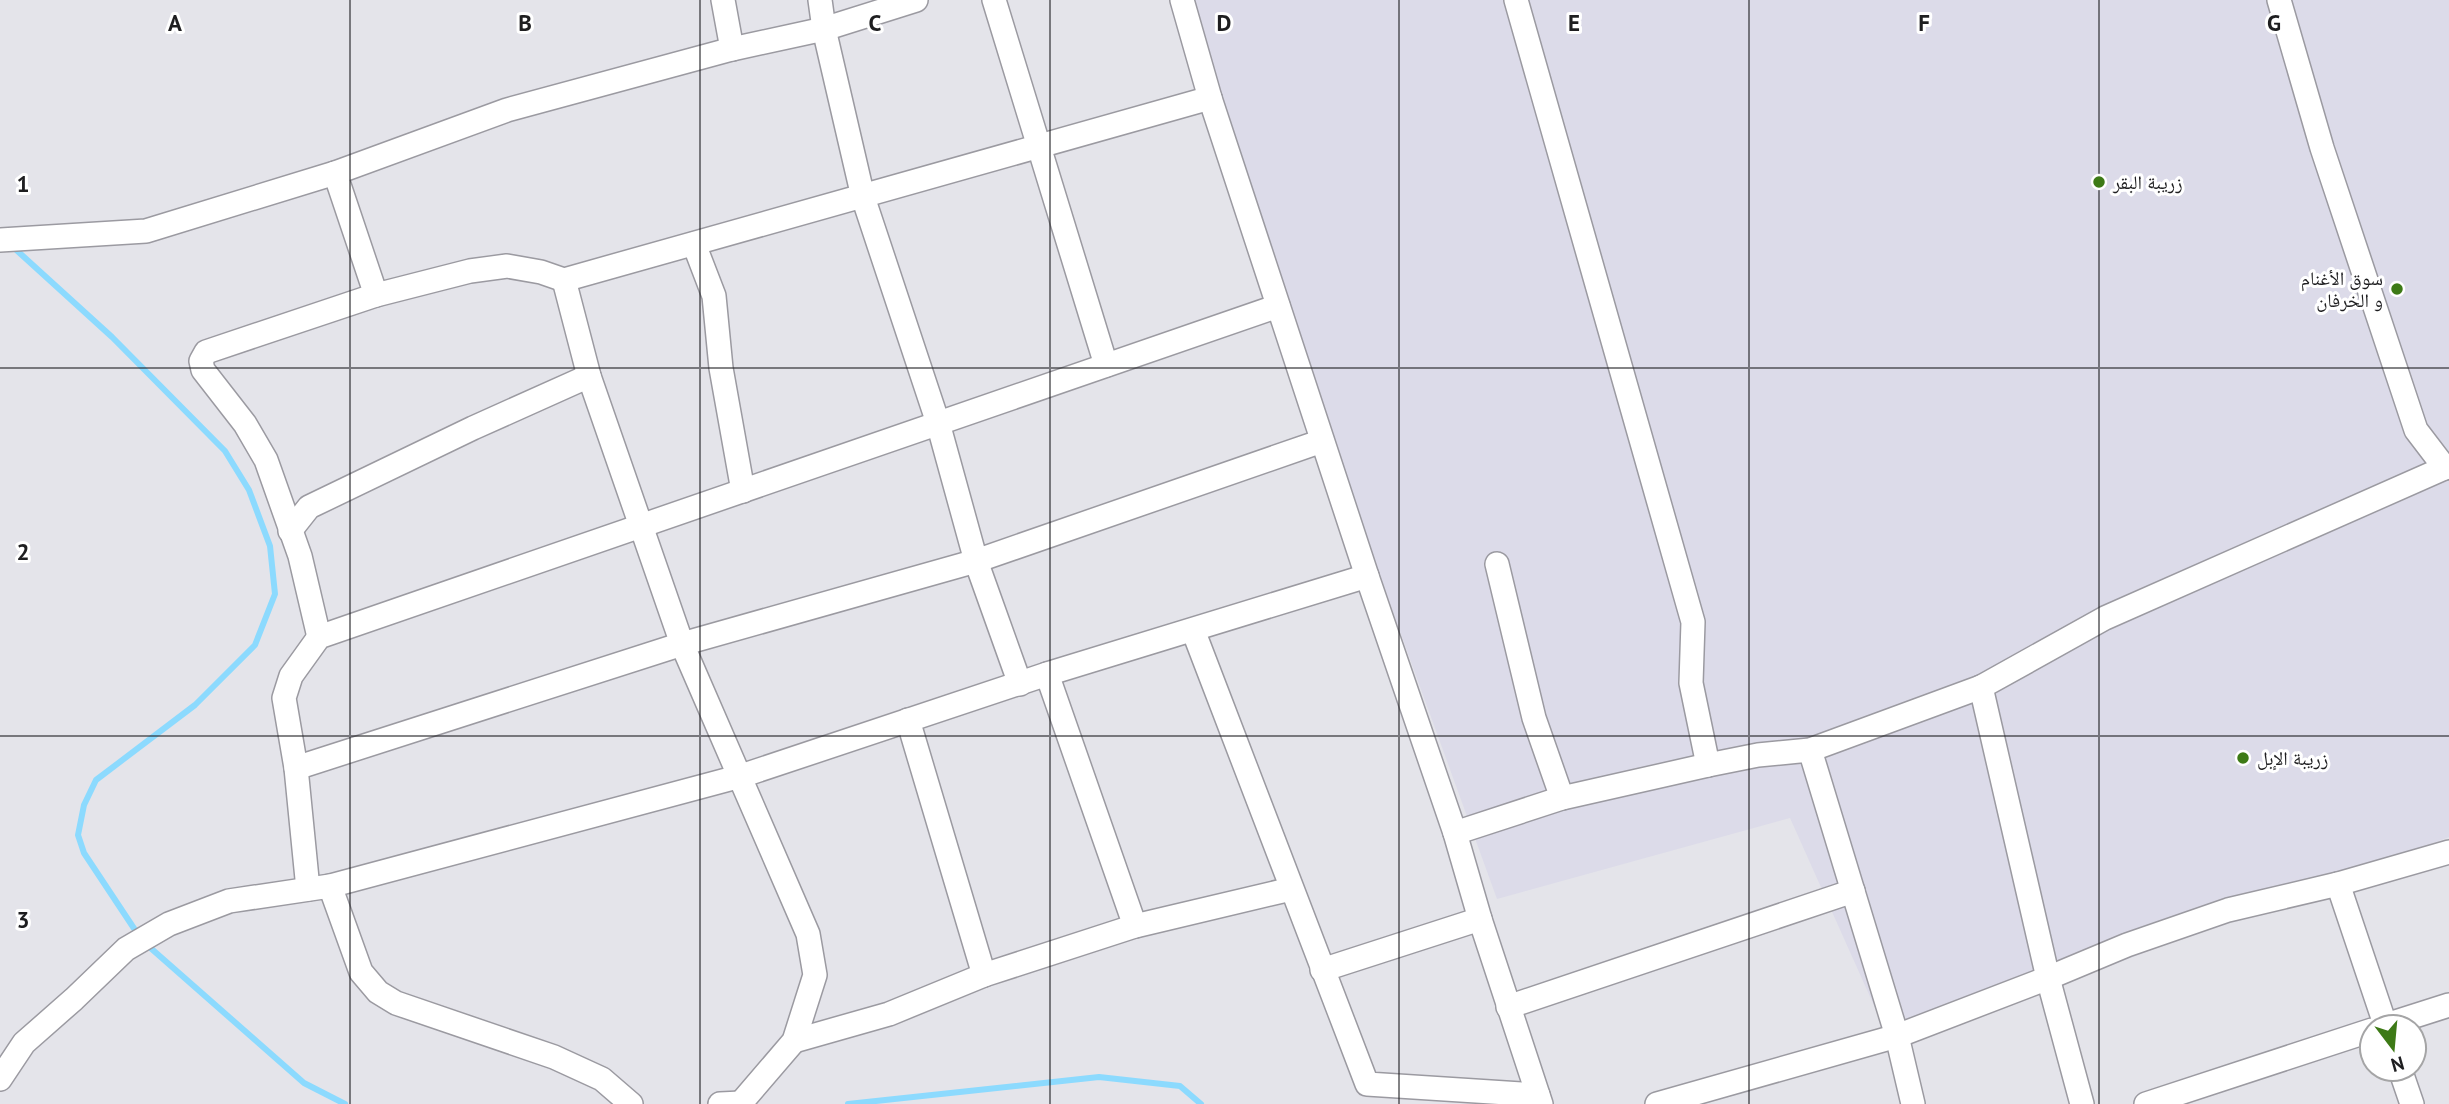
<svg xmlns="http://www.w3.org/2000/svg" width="2449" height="1104" viewBox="0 0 2449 1104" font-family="'PT Sans','Noto Naskh Arabic',sans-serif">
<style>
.built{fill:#dcdbe9}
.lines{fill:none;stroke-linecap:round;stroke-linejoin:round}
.stream{stroke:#8cdafe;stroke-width:6}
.street-casing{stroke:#9b9aa1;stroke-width:26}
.street{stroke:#fff;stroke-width:23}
.grid{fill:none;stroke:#1e1e20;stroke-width:2;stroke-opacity:0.55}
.poi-dot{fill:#3d7a16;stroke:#fff;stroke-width:2.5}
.labels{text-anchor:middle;stroke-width:6;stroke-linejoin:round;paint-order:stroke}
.poi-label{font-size:19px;fill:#1e1e20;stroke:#fff;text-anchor:start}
.grid-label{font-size:23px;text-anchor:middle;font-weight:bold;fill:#1e1e20;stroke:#fff;stroke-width:6;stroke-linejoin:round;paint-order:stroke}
</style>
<rect width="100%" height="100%" fill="#e4e4ea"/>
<polygon class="built" points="1171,0 2449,0 2449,837 1893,1048 1790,818 1497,899"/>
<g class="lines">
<g class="stream">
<polyline points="13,247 112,337 225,451 249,490 270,546 275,594 255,645 195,705 96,780 84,805 78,835 84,853 139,936"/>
<polyline points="146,944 304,1083 345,1104"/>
<polyline points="848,1104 1099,1077 1180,1086 1201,1104"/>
</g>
<defs>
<g id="street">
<polyline points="723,0 732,49"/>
<polyline points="820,0 824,29 863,197 938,423 976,561 1020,684"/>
<polyline points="994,0 1106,365"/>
<polyline points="1182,0 1210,98 1367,576 1455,833 1480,919 1541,1104"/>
<polyline points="1516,0 1693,622 1691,683 1708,765"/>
<polyline points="2279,0 2322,148 2416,430 2445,468"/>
<polyline points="335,173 376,295"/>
<polyline points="0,240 146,231 335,173 507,110 732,49 824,29 916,0"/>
<polyline points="694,244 714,296 721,368 743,491"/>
<polyline points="564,280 589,376 682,644 808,934 815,975 794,1041 740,1104"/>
<polyline points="290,531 309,507 473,428 589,376"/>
<polyline points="1497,564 1534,718 1562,798"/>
<polyline points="1193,630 1367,1084 1538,1095"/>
<polyline points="319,637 300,556 266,460 245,424 203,370 201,361 206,352 376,295 470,271 507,266 541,272 564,280 1210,98"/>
<polyline points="1047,674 1135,926"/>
<polyline points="1981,687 2048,978 2082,1104"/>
<polyline points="908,720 984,975"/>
<polyline points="1810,750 1897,1036 1913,1104"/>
<polyline points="296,768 682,644 976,561 1322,441"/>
<polyline points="1455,833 1562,798 1708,765 1758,755 1810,750 1981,687 2105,618 2449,466"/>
<polyline points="2338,884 2386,1027"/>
<polyline points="330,886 361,972 378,992 396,1003 554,1057 602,1079 631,1104"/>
<polyline points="308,889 296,768 284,698 291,676 319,637 1278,306"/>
<polyline points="1322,970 1480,919"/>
<polyline points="1508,1007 1853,891"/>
<polyline points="2380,1027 2449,1005"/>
<polyline points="794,1041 889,1014 984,975 1135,926 1291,889"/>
<polyline points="2400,1069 2412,1104"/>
<polyline points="0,1079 24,1043 74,999 126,949 169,924 229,901 330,886 741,776 1047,674 1367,576"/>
<polyline points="720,1104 741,1103"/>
<polyline points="1657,1104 1897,1036 2048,978 2127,945 2228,910 2338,884 2449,852"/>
<polyline points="2146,1104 2372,1030"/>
</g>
</defs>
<use href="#street" class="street-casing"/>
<use href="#street" class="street"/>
</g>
<path class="grid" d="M350 0V1104M700 0V1104M1050 0V1104M1399 0V1104M1749 0V1104M2099 0V1104M0 368H2449M0 736H2449"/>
<g class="poi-dot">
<circle cx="2099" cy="182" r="7"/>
<circle cx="2397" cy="289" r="7"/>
<circle cx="2243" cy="758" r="7"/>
</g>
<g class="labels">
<g class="poi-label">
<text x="2113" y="189">زريبة البقر</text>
<text x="2383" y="285" text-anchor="end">سوق الأغنام<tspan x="2383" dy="22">و الخرفان</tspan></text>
<text x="2257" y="765">زريبة الإبل</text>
</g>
</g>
<g class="grid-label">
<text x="175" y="31">A</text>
<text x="525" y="31">B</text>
<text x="875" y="31">C</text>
<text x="1224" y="31">D</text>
<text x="1574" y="31">E</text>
<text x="1924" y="31">F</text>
<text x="2274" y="31">G</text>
<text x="23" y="192">1</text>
<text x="23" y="560">2</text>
<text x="23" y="928">3</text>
</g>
<g transform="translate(2393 1048) rotate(164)"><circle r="33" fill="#ffffff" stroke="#a5a5a6" stroke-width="2"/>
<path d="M0-5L12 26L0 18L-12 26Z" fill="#3d7a16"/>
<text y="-10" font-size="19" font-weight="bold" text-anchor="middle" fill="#1e1e20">N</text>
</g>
</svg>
